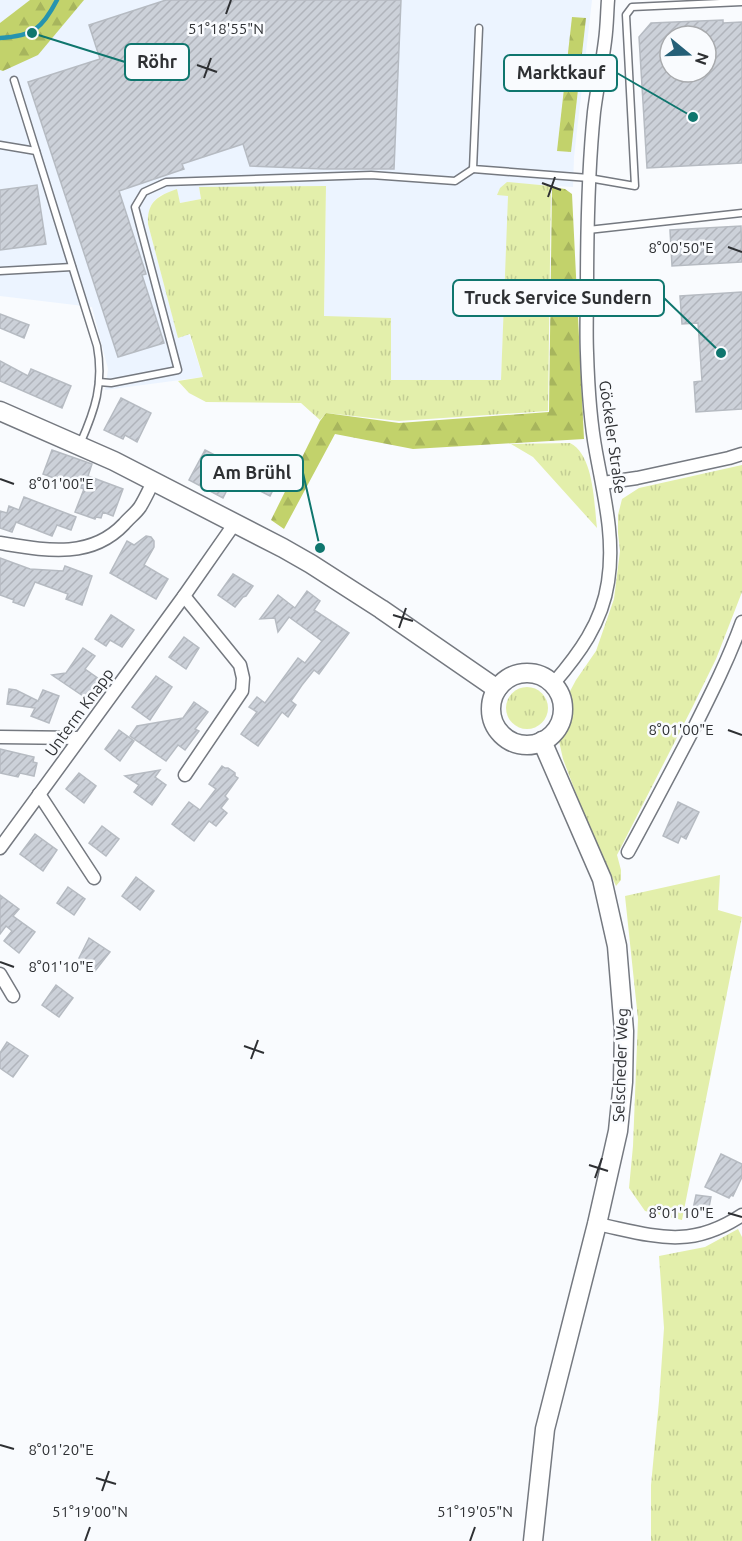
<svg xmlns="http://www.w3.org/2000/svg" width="742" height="1541" viewBox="0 0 742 1541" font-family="Ubuntu,sans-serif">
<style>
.built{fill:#ecf4ff}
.grass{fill:url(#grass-tufts)}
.forest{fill:url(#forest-firs)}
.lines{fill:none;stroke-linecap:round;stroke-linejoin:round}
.stream{stroke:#2694af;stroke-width:4.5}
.building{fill:url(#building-hatch);stroke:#b6bbc2;stroke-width:1.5;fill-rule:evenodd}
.lane-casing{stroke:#757980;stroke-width:9}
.street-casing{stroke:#757980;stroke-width:15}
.secondary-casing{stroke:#757980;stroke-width:21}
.lane{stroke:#fff;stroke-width:6}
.street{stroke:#fff;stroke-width:12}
.secondary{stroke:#fff;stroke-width:18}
.ticks{fill:none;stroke:#2e3033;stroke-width:2}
.labels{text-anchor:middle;stroke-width:5;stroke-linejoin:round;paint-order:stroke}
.street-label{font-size:16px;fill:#2e3033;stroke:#f9fbfe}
.ticks-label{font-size:15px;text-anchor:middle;fill:#2e3033;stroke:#f9fbfe;stroke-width:5;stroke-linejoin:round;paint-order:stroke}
.leader{fill:none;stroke:#0f766e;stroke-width:2}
.callout-dot{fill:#0f766e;stroke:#f9fbfe;stroke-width:2}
.callout{fill:#f9fbfe;stroke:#0f766e;stroke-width:2}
.callout-label{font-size:18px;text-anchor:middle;font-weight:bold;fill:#2e3033}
</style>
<defs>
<pattern id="grass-tufts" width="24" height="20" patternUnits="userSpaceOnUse" patternTransform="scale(1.5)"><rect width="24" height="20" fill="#e3efab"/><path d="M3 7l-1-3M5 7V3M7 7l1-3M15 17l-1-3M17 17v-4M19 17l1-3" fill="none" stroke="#c3cd94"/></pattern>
<pattern id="forest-firs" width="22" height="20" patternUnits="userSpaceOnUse" patternTransform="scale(1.5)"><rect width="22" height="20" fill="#c2d26b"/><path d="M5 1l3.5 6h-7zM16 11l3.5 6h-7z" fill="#a7b55d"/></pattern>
<pattern id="building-hatch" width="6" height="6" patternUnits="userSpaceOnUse" patternTransform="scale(1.5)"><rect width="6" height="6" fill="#ccd1d9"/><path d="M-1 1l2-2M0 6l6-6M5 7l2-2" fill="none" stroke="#b0b4bb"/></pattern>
</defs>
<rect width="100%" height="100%" fill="#f9fbfe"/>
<polygon class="built" points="0,0 592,0 574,157 573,187 508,183 509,195 501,381 391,380 324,316 326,186 199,187 201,199 180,203 176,190 161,195 154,201 150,207 148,224 178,337 189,334 203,377 105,390 108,369 92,307 0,296"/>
<g class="grass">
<path d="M507 182 551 186 548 411 399 421 326 413 320 420 301 403 206 402 189 393 178 381 203 377 190 334 178 338 148 224C147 202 157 196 177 189L180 203 201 199 199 187 326 186 324 316 391 318V380H501L508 196 497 195 500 188Z"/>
<path d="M570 443C594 455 594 503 597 528L533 457 511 444Z"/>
<polygon points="742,465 742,592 716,659 692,708 617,855 621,870 621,880 616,886 581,807 563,759 559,741 568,716 568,695 576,680 596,651 614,599 620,551 618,533 618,515 622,499 639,488"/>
<circle cx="527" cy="708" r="21"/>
<polygon points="720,875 718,910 742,917 682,1220 645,1211 629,1188 633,1146 638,1019 625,896"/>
<polygon points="738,1229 742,1237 742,1541 651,1541 651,1485 659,1401 664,1328 659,1256 705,1247"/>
</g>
<g class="forest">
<polygon points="30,0 84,0 38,55 3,71 0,70 0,23"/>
<polygon points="572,17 586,18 571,152 557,151"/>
<polygon points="552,187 565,189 572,194 584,439 413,449 335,434 284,529 271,520 320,421 326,413 399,423 549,412"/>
</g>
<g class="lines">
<path class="stream" d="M0 38C33 36 42 29 57 0"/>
</g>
<g class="building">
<polygon points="166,0 401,0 394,169 324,169 250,166 243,144 182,164 184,169 119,191 146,274 142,275 164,343 118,357 28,82 100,59 89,25"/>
<path d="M723 20V23L742 22V163L647 168 639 37 651 23ZM670 36H706V72H670Z"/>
<polygon points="37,185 46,244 0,250 0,190"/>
<polygon points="741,226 742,262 672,266 670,230"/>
<polygon points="742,292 742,409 696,412 694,382 702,381 698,323 682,324 680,296"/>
<polygon points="0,314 29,325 24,338 0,328"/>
<polygon points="0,361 28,376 31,369 71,386 62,408 0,381"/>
<polygon points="121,398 151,413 137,442 125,435 123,439 104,430"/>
<polygon points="52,450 92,464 88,476 123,489 113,516 103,512 101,518 96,517 95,519 75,512 84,489 43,474"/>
<polygon points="205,450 226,461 229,455 244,463 248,455 274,469 270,476 278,480 270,496 238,480 236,485 231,482 223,498 189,480"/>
<polygon points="24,497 76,517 71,530 57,525 52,536 16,522 12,532 0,528 0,511 7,513 9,506 19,510"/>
<polygon points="146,536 151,537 154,541 154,547 144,565 168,579 156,599 110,573 127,541 134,545"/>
<polygon points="0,558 30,569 63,571 65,566 92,576 82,605 66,599 68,594 35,582 24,606 13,602 14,600 0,595"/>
<polygon points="233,574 253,586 246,596 243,597 235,607 218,595"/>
<polygon points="307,591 320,601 314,610 349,633 319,674 314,670 302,685 291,701 296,705 288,717 282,712 258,746 241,734 257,712 249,707 257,697 265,703 298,658 305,663 322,641 289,617 278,632 275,618 260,619 278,595 295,608"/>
<polygon points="111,615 134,630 122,647 110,640 106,646 95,639"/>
<polygon points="184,637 199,648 186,669 169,657"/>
<polygon points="83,648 95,656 85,669 99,679 86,698 52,675 66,673"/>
<polygon points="156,676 172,687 150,720 132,707"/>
<polygon points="9,689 16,690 38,701 43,690 59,696 49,723 31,716 35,708 7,704"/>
<polygon points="194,702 208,712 195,729 199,731 185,750 178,745 166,761 130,736 137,726 183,718"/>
<polygon points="119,730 134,741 120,761 105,749"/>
<polygon points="0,749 34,757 33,762 37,763 34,776 20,773 18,777 0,773"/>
<polygon points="222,766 225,768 228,768 235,773 235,776 238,778 225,796 228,799 221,808 227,813 216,826 209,821 194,841 172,824 189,802 200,810 216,789 209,784"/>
<polygon points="160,770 155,777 166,785 152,805 134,792 139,785 125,776"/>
<polygon points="79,773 96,786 84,803 66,789"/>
<polygon points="678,802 699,812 686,839 681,836 678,843 663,836"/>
<polygon points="102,826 119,839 106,856 89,843"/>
<polygon points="35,834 57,850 43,871 20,854"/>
<polygon points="136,877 154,891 140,910 122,896"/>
<polygon points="68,887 85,899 74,915 57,903"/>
<polygon points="0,895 19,909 13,916 35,932 19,953 4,941 12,931 6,926 0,934"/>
<polygon points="89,938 110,952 95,971 79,958"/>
<polygon points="56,985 73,998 59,1017 42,1005"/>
<polygon points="7,1042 28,1056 13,1077 0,1068 0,1053"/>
<polygon points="721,1154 742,1164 742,1177 733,1196 731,1195 729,1198 705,1187"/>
<polygon points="696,1195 711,1197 708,1212 693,1209"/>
</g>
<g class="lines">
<defs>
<g id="lane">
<polyline points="479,28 473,169 589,178 635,186 626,15 632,7 742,2"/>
<path d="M14 80 97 346C104 384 95 410 80 444"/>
<polyline points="0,145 36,151"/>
<polyline points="588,230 742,213"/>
<polyline points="0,271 72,267"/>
<polyline points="99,382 111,383 178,370 135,207 144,192 166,182 371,175 455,181 473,169"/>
</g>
<g id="street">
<polyline points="603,483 637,478 729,458 742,454"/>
<path d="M0 543C44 550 90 560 124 524 129 518 136 513 140 507 145 499 149 490 153 482"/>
<polyline points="184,596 240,665 243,678 242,691 185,775"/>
<path d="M553 684C579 654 602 623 608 582 615 538 604 496 596 452 590 420 588 386 587 353 586 332 587 310 587 289 587 230 588 171 594 112 597 88 602 65 605 41 607 27 607 13 608 0"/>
<polyline points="0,737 80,738"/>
<polyline points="39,794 94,878"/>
<polyline points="0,848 184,596 235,523"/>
<path d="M628 852C651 810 673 768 695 726 712 692 729 658 742 622"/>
<polyline points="0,974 13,996"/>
<path d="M597 1224C655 1236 689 1250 742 1215"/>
</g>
<g id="secondary">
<polyline points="0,411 114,461 283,548 311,564 381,609 497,689"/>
<circle cx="527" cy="709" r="36"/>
<polyline points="533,1541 545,1429 597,1224 618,1131 623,1082 624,1031 617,946 602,879 542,741"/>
</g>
</defs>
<use href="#lane" class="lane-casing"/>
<use href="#street" class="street-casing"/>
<use href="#secondary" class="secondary-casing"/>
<use href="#lane" class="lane"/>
<use href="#street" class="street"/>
<use href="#secondary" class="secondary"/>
</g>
<path class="ticks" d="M226 14 231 0M197 65 217 72M204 78 211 58M542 183 561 190M548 197 555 177M728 247 742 252M0 479 14 484M393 615 413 621M399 628 406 608M728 730 742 735M0 962 14 967M244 1046 264 1053M251 1059 258 1040M589 1165 608 1171M595 1178 602 1158M728 1213 742 1217M0 1445 14 1449M96 1478 116 1484M102 1491 109 1471M85 1541 90 1527M470 1541 475 1527"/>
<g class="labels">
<g class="street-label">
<text transform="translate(613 437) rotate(82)" y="6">Göckeler Straße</text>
<text transform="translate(79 712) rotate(-54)" y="6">Unterm Knapp</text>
<text transform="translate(620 1065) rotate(-88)" y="6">Selscheder Weg</text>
</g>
</g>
<g class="ticks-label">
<text x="226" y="34">51°18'55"N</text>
<text x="681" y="253">8°00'50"E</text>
<text x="61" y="489">8°01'00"E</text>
<text x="681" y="735">8°01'00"E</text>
<text x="61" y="972">8°01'10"E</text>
<text x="681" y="1218">8°01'10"E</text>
<text x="61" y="1455">8°01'20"E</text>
<text x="90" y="1517">51°19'00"N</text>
<text x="475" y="1517">51°19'05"N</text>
</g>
<path class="leader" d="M32 33L125 62M693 117L617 73M721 353L664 298M320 548L303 473"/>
<g class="callout-dot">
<circle cx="32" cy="33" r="6"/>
<circle cx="693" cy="117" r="6"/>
<circle cx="721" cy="353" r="6"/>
<circle cx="320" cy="548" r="6"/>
</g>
<g class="callout">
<rect x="125" y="44" width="64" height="36" rx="6"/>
<rect x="504" y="55" width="113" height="36" rx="6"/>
<rect x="453" y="280" width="211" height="36" rx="6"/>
<rect x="201" y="455" width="102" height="36" rx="6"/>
</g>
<g class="callout-label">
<text x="157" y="68">Röhr</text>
<text x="561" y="79">Marktkauf</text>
<text x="558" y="304">Truck Service Sundern</text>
<text x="252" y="479">Am Brühl</text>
</g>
<g transform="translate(688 54) rotate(109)"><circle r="28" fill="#f9fbfe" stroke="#a8aaad" stroke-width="1.5"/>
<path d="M0-4.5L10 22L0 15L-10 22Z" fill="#256078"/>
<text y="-9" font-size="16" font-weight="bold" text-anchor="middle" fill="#2e3033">N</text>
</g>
</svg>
